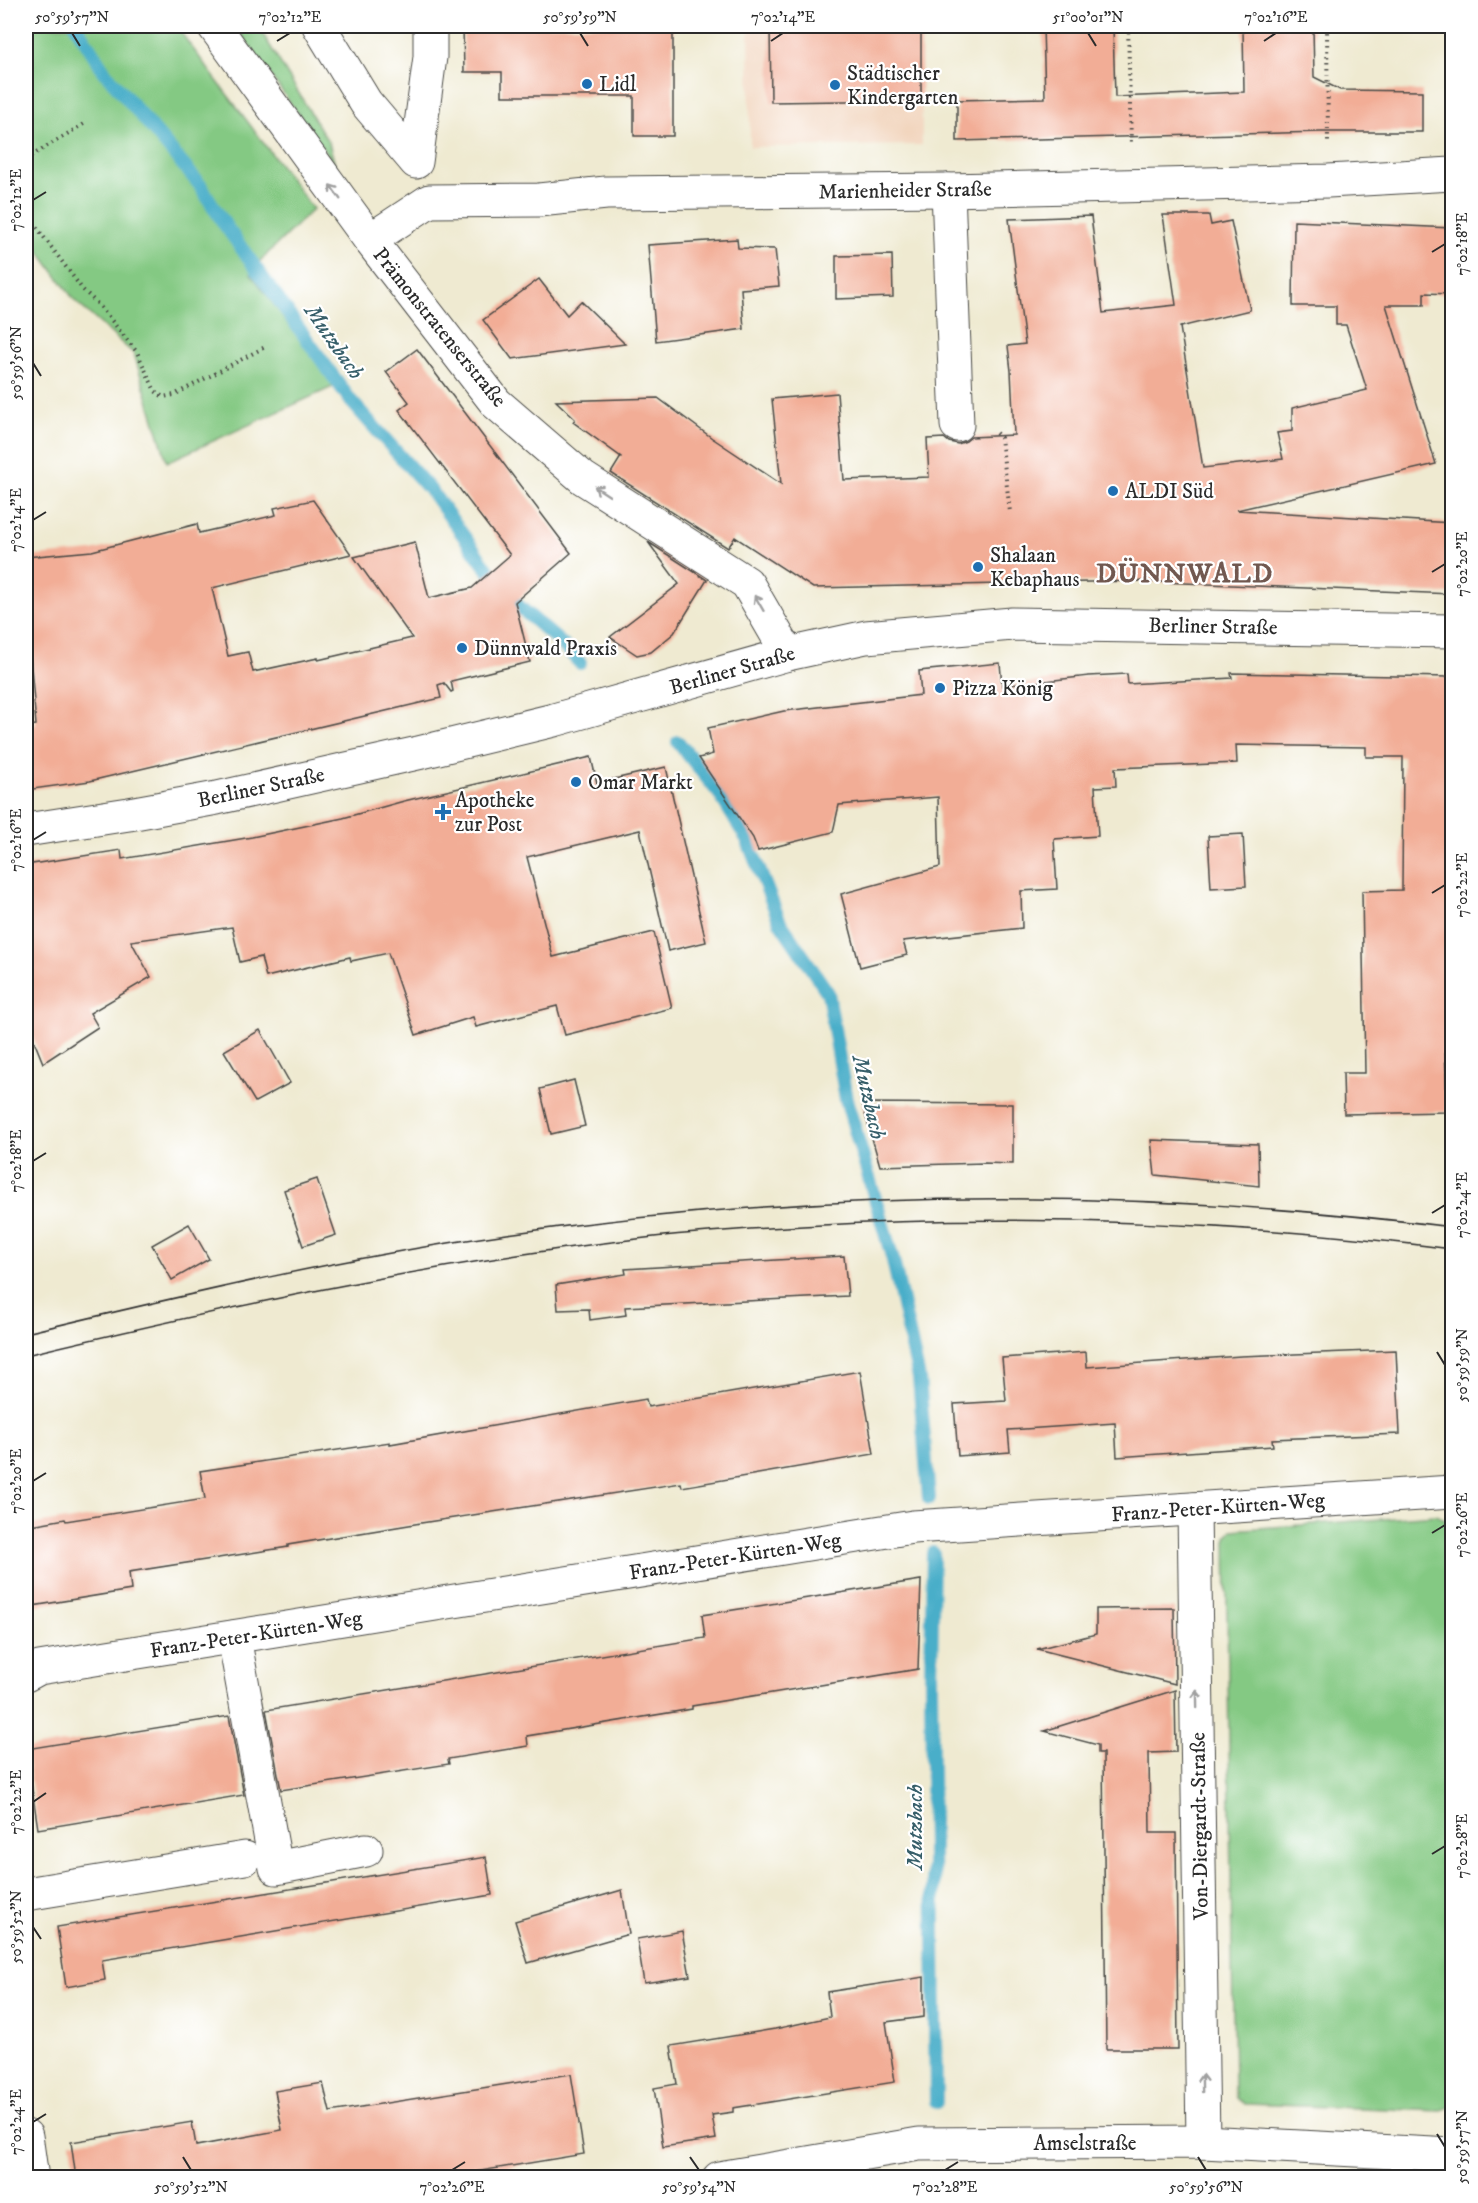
<svg xmlns="http://www.w3.org/2000/svg" width="1478" height="2203" viewBox="0 0 1478 2203" font-family="'IM FELL DW Pica',serif">
<style>
.built{fill:#f2d5be}
.green{fill:#84c983;stroke:#587a57;stroke-width:1.5}
.lines{fill:none;stroke-linecap:round;stroke-linejoin:round}
.stream{stroke:#4aaec9;stroke-width:14}
.building{fill:#f2ad96}
.minor-casing{stroke:#484844;stroke-width:35}
.major-casing{stroke:#484844;stroke-width:35}
.path{stroke:#484844;stroke-width:4;stroke-dasharray:1.5 4.5;stroke-linecap:butt}
.minor{stroke:#fff;stroke-width:33}
.major{stroke:#fff;stroke-width:33}
.tram{stroke:#2b2b2b;stroke-width:1.5}
.oneway{stroke:#a0a0a0}
.ticks{fill:none;stroke:#2b2b2b;stroke-width:2}
.poi-dot{fill:#1f6fb2;stroke:#fff;stroke-width:2}
.labels{text-anchor:middle;stroke-width:4.5;stroke-linejoin:round;paint-order:stroke}
.poi-label{font-size:21px;fill:#2b2b2b;stroke:#fff;text-anchor:start}
.street-label{font-size:21px;fill:#2b2b2b;stroke:#fff}
.water-label{font-size:22px;font-style:italic;fill:#375f6a;stroke:#fff}
.district-label{font-size:27px;font-weight:bold;letter-spacing:1.5px;fill:#715850;stroke:#fff}
.neatline{fill:none;stroke:#2b2b2b;stroke-width:2}
.ticks-label{font-size:15px;text-anchor:middle;fill:#2b2b2b}
</style>
<rect width="100%" height="100%" fill="#fff"/>
<filter id="ink" filterUnits="userSpaceOnUse"><feTurbulence type="fractalNoise" baseFrequency=".0167" numOctaves="2"/><feDisplacementMap in="SourceGraphic" scale="12" xChannelSelector="R" yChannelSelector="G"/><feConvolveMatrix kernelMatrix="1 2 1 2 8 2 1 2 1" color-interpolation-filters="sRGB"/></filter>
<filter id="wash" filterUnits="userSpaceOnUse"><feTurbulence type="fractalNoise" baseFrequency=".008" numOctaves="4" result="noise"/><feDisplacementMap in="SourceGraphic" scale="24" xChannelSelector="R" yChannelSelector="G"/><feGaussianBlur stdDeviation="1.35" result="paint"/><feColorMatrix in="noise" values="0 0 0 0 0 0 0 0 0 0 0 0 0 0 0 0 0 1.4 0 .05"/><feComposite in="paint" operator="in"/></filter>
<g filter="url(#wash)">
<rect width="100%" height="100%" fill="#efead1"/>
<polygon class="built" points="749,26 921,26 922,145 750,147"/>
<g class="green">
<polygon points="26,26 176,26 313,209 260,261 251,274 335,386 167,462 134,354 75,301 26,233"/>
<polygon points="235,26 258,26 329,143 335,165"/>
<polygon points="1436,1515 1452,1523 1452,2106 1442,2111 1245,2104 1236,2098 1234,2088 1226,1537 1232,1530"/>
</g>
<g class="lines">
<g class="stream">
<polyline points="76,26 104,71 200,185 225,225 351,401 432,492 506,595 563,645 580,663"/>
<polyline points="678,742 719,793 747,839 780,922 828,993 846,1099 893,1260 919,1378 929,1498"/>
<polyline points="933,1553 931,1683 936,2102"/>
</g>
</g>
<g id="blocks">
<g class="building">
<polygon points="463,26 673,26 673,136 634,136 634,96 502,96 502,72 464,72"/>
<polygon points="770,26 921,26 921,100 771,102"/>
<polygon points="1043,26 1113,26 1115,97 1244,92 1243,26 1313,26 1314,77 1340,90 1422,91 1422,132 1321,132 957,141 957,100 1045,98"/>
<polygon points="1163,215 1209,215 1211,225 1231,221 1250,310 1180,327 1203,468 1283,459 1277,433 1292,431 1292,408 1367,390 1346,325 1336,325 1336,306 1293,306 1294,221 1452,228 1452,294 1424,293 1424,305 1386,305 1436,464 1237,510 1452,523 1452,594 1136,581 813,588 735,537 728,548 611,473 621,457 573,422 575,419 556,401 658,398 712,438 781,484 772,399 837,393 844,480 929,477 927,439 944,438 949,442 958,444 966,441 971,437 1014,435 1011,371 1008,346 1025,344 1009,219 1091,216 1103,313 1176,305"/>
<polygon points="737,239 738,248 775,249 779,286 741,289 744,329 656,341 648,245"/>
<polygon points="892,255 893,297 836,299 836,256"/>
<polygon points="539,279 567,315 581,301 625,344 512,359 483,320"/>
<polygon points="417,349 571,553 515,602 530,662 451,681 453,691 451,692 444,683 438,685 441,698 90,781 26,790 26,726 36,725 28,631 26,631 26,557 92,551 197,524 199,533 276,515 274,508 313,500 351,554 212,588 228,656 248,652 253,672 318,658 318,660 412,638 354,557 415,542 429,598 472,588 510,555 399,410 409,402 386,372"/>
<polygon points="648,542 707,580 674,633 651,652 637,655 610,637 679,584"/>
<polygon points="1000,663 1002,686 1089,676 1127,674 1128,684 1232,678 1231,673 1449,677 1452,1044 1445,1044 1447,1112 1344,1114 1343,1073 1365,1073 1362,891 1402,890 1403,757 1366,757 1366,747 1236,745 1237,763 1115,768 1116,786 1095,787 1098,836 1054,839 1057,889 1021,891 1022,928 903,941 907,955 860,967 841,894 940,867 938,797 839,805 833,832 758,851 753,838 699,758 713,754 708,728 784,711 921,695 919,671"/>
<polygon points="591,757 597,783 666,767 706,942 668,951 640,830 527,857 553,957 654,932 672,1008 565,1035 557,1006 476,1027 473,1017 416,1035 388,953 351,961 350,957 266,977 261,957 240,962 232,927 131,941 151,977 90,1013 98,1027 43,1063 26,1021 26,865 121,850 122,859 252,837 343,818 404,801"/>
<polygon points="1243,834 1246,886 1211,888 1208,836"/>
<polygon points="260,1030 290,1083 255,1102 224,1051"/>
<polygon points="574,1080 585,1126 551,1134 540,1089"/>
<polygon points="862,1103 1013,1104 1013,1164 984,1163 880,1166"/>
<polygon points="1151,1140 1258,1144 1259,1186 1155,1175"/>
<polygon points="317,1179 336,1235 303,1246 284,1190"/>
<polygon points="189,1224 209,1259 172,1280 152,1245"/>
<polygon points="844,1256 848,1296 625,1307 626,1315 590,1320 589,1309 558,1310 556,1285 626,1274 625,1269"/>
<polygon points="1396,1350 1400,1434 1272,1439 1273,1446 1117,1457 1115,1423 1008,1430 1010,1452 958,1456 954,1404 1006,1401 1002,1358 1086,1352 1087,1367 1241,1356"/>
<polygon points="860,1371 874,1454 682,1487 681,1483 421,1523 288,1545 288,1547 129,1572 131,1590 26,1607 26,1526 65,1519 66,1521 205,1499 200,1471 390,1442 390,1444 646,1399 648,1407"/>
<polygon points="921,1580 918,1669 692,1706 692,1709 527,1736 528,1746 448,1759 449,1764 281,1790 266,1710 705,1638 702,1615"/>
<polygon points="1174,1608 1175,1684 1037,1649 1096,1634 1096,1609"/>
<polygon points="1175,1690 1176,1752 1149,1753 1150,1833 1176,1833 1178,2049 1106,2049 1103,1753 1098,1753 1098,1745 1044,1731"/>
<polygon points="229,1716 244,1795 38,1829 26,1749"/>
<polygon points="486,1857 492,1895 102,1960 105,1980 66,1987 57,1927"/>
<polygon points="622,1890 629,1934 528,1963 515,1921"/>
<polygon points="682,1931 690,1976 644,1983 637,1939"/>
<polygon points="924,1977 924,2017 886,2022 895,2082 733,2108 733,2112 712,2115 716,2139 663,2147 654,2088 677,2084 671,2046 775,2029 830,2017 827,1992"/>
<polygon points="571,2074 584,2154 438,2178 76,2178 71,2142 192,2122 196,2146 282,2130 275,2091 323,2083 330,2112"/>
</g>
</g>
</g>
<g filter="url(#ink)">
<use href="#blocks" fill-opacity="0" stroke="#484844" stroke-width="1.5"/>
<g class="lines">
<defs>
<g id="minor">
<polyline points="319,26 366,103 416,162 430,57 430,26"/>
<polyline points="948,190 957,425"/>
<polyline points="370,240 429,201 539,200 606,193 948,190 1328,181 1452,174"/>
<polyline points="1194,1509 1203,2142"/>
<polyline points="234,1637 276,1868 366,1850"/>
<polyline points="26,1675 39,1668 913,1527 1452,1492"/>
<polyline points="26,1894 245,1858"/>
<polyline points="26,2136 32,2178"/>
<polyline points="719,2178 919,2144 1203,2142 1452,2155"/>
</g>
<g id="major">
<polyline points="214,26 370,240 496,403 583,478 747,583 788,654"/>
<polyline points="26,830 129,814 217,798 418,753 554,720 788,654 866,637 1012,624 1452,631"/>
</g>
</defs>
<use href="#minor" class="minor-casing"/>
<use href="#major" class="major-casing"/>
<g class="path">
<polyline points="1128,26 1131,145"/>
<polyline points="1327,26 1328,142"/>
<polyline points="26,159 87,122"/>
<polyline points="26,213 83,290 99,305 137,352 155,391 163,397 174,395 265,347"/>
<polyline points="996,433 1001,438 1010,512"/>
</g>
<use href="#minor" class="minor"/>
<use href="#major" class="major"/>
<g class="tram">
<path d="M26 1333C185 1295 345 1257 507 1234 821 1189 1138 1188 1452 1227"/>
<path d="M26 1355C228 1307 430 1263 637 1239 692 1232 747 1229 803 1226 1021 1213 1236 1222 1452 1249"/>
</g>
</g>
<defs><path id="oneway-shaft" d="M-6 0H5M1.5-3L5.5 0L1.5 3" fill="none" stroke-width="1.6" stroke-linecap="round" stroke-linejoin="round" transform="scale(1.5)"/></defs>
<g class="oneway">
<use href="#oneway-shaft" transform="translate(335 192) rotate(-126)"/>
<use href="#oneway-shaft" transform="translate(602 491) rotate(-147)"/>
<use href="#oneway-shaft" transform="translate(759 603) rotate(-120)"/>
<use href="#oneway-shaft" transform="translate(1197 1699) rotate(-91)"/>
<use href="#oneway-shaft" transform="translate(1202 2083) rotate(-91)"/>
</g>
</g>
<path class="ticks" d="M72 33 80 46M580 33 588 46M1088 33 1096 46M277 41 290 33M771 41 783 33M1264 41 1276 33M33 200 46 192M1432 252 1445 244M33 363 41 376M33 520 46 512M1432 572 1445 564M33 840 46 832M1432 893 1445 885M33 1161 46 1153M1432 1213 1445 1205M1437 1352 1445 1365M33 1481 46 1473M1432 1533 1445 1525M33 1802 46 1793M1432 1854 1445 1846M33 1927 41 1939M33 2122 46 2114M1437 2134 1445 2147M183 2157 191 2170M690 2157 699 2170M1198 2157 1206 2170M452 2170 465 2162M945 2170 958 2162"/>
<g class="poi-dot">
<circle cx="587" cy="84" r="6"/>
<circle cx="835" cy="85" r="6"/>
<circle cx="1113" cy="491" r="6"/>
<circle cx="978" cy="567" r="6"/>
<circle cx="462" cy="648" r="6"/>
<circle cx="940" cy="688" r="6"/>
<circle cx="576" cy="782" r="6"/>
<path d="M440 803h6v6h6v6h-6v6h-6v-6h-6v-6h6z"/>
</g>
<g class="labels">
<g class="poi-label">
<text x="847" y="80">Städtischer<tspan x="847" dy="24">Kindergarten</tspan></text>
<text x="599" y="91">Lidl</text>
<text x="1125" y="498">ALDI Süd</text>
<text x="990" y="562">Shalaan<tspan x="990" dy="24">Kebaphaus</tspan></text>
<text x="474" y="655">Dünnwald Praxis</text>
<text x="952" y="695">Pizza König</text>
<text x="588" y="789">Omar Markt</text>
<text x="455" y="807">Apotheke<tspan x="455" dy="24">zur Post</tspan></text>
</g>
<g class="street-label">
<text transform="translate(905 190) rotate(-1)" y="7">Marienheider Straße</text>
<text transform="translate(440 327) rotate(51)" y="7">Prämonstratenserstraße</text>
<text transform="translate(1213 626) rotate(1)" y="7">Berliner Straße</text>
<text transform="translate(732 670) rotate(-16)" y="7">Berliner Straße</text>
<text transform="translate(261 787) rotate(-12)" y="7">Berliner Straße</text>
<text transform="translate(1218 1507) rotate(-4)" y="7">Franz-Peter-Kürten-Weg</text>
<text transform="translate(735 1556) rotate(-9)" y="7">Franz-Peter-Kürten-Weg</text>
<text transform="translate(256 1634) rotate(-9)" y="7">Franz-Peter-Kürten-Weg</text>
<text transform="translate(1199 1826) rotate(-91)" y="7">Von-Diergardt-Straße</text>
<text x="1085" y="2150">Amselstraße</text>
</g>
<g class="water-label">
<text transform="translate(335 341) rotate(55)" y="8">Mutzbach</text>
<text transform="translate(870 1097) rotate(77)" y="8">Mutzbach</text>
<text transform="translate(914 1827) rotate(-90)" y="8">Mutzbach</text>
</g>
<g class="district-label">
<text x="1185" y="582">DÜNNWALD</text>
</g>
</g>
<rect width="1478" height="2203" fill="none" stroke="#fff" stroke-width="66"/>
<rect x="33" y="33" width="1412" height="2137" class="neatline"/>
<g class="ticks-label">
<text x="72" y="22">50°59'57"N</text>
<text x="290" y="22">7°02'12"E</text>
<text x="580" y="22">50°59'59"N</text>
<text x="783" y="22">7°02'14"E</text>
<text x="1088" y="22">51°00'01"N</text>
<text x="1276" y="22">7°02'16"E</text>
<text transform="translate(16 200) rotate(-90)" y="5">7°02'12"E</text>
<text transform="translate(1462 244) rotate(-90)" y="5">7°02'18"E</text>
<text transform="translate(16 363) rotate(-90)" y="5">50°59'56"N</text>
<text transform="translate(16 520) rotate(-90)" y="5">7°02'14"E</text>
<text transform="translate(1462 564) rotate(-90)" y="5">7°02'20"E</text>
<text transform="translate(16 840) rotate(-90)" y="5">7°02'16"E</text>
<text transform="translate(1462 885) rotate(-90)" y="5">7°02'22"E</text>
<text transform="translate(16 1161) rotate(-90)" y="5">7°02'18"E</text>
<text transform="translate(1462 1205) rotate(-90)" y="5">7°02'24"E</text>
<text transform="translate(1462 1365) rotate(-90)" y="5">50°59'59"N</text>
<text transform="translate(16 1481) rotate(-90)" y="5">7°02'20"E</text>
<text transform="translate(1462 1525) rotate(-90)" y="5">7°02'26"E</text>
<text transform="translate(16 1802) rotate(-90)" y="5">7°02'22"E</text>
<text transform="translate(1462 1846) rotate(-90)" y="5">7°02'28"E</text>
<text transform="translate(16 1927) rotate(-90)" y="5">50°59'52"N</text>
<text transform="translate(16 2122) rotate(-90)" y="5">7°02'24"E</text>
<text transform="translate(1462 2147) rotate(-90)" y="5">50°59'57"N</text>
<text x="191" y="2192">50°59'52"N</text>
<text x="452" y="2192">7°02'26"E</text>
<text x="699" y="2192">50°59'54"N</text>
<text x="945" y="2192">7°02'28"E</text>
<text x="1206" y="2192">50°59'56"N</text>
</g>
</svg>
